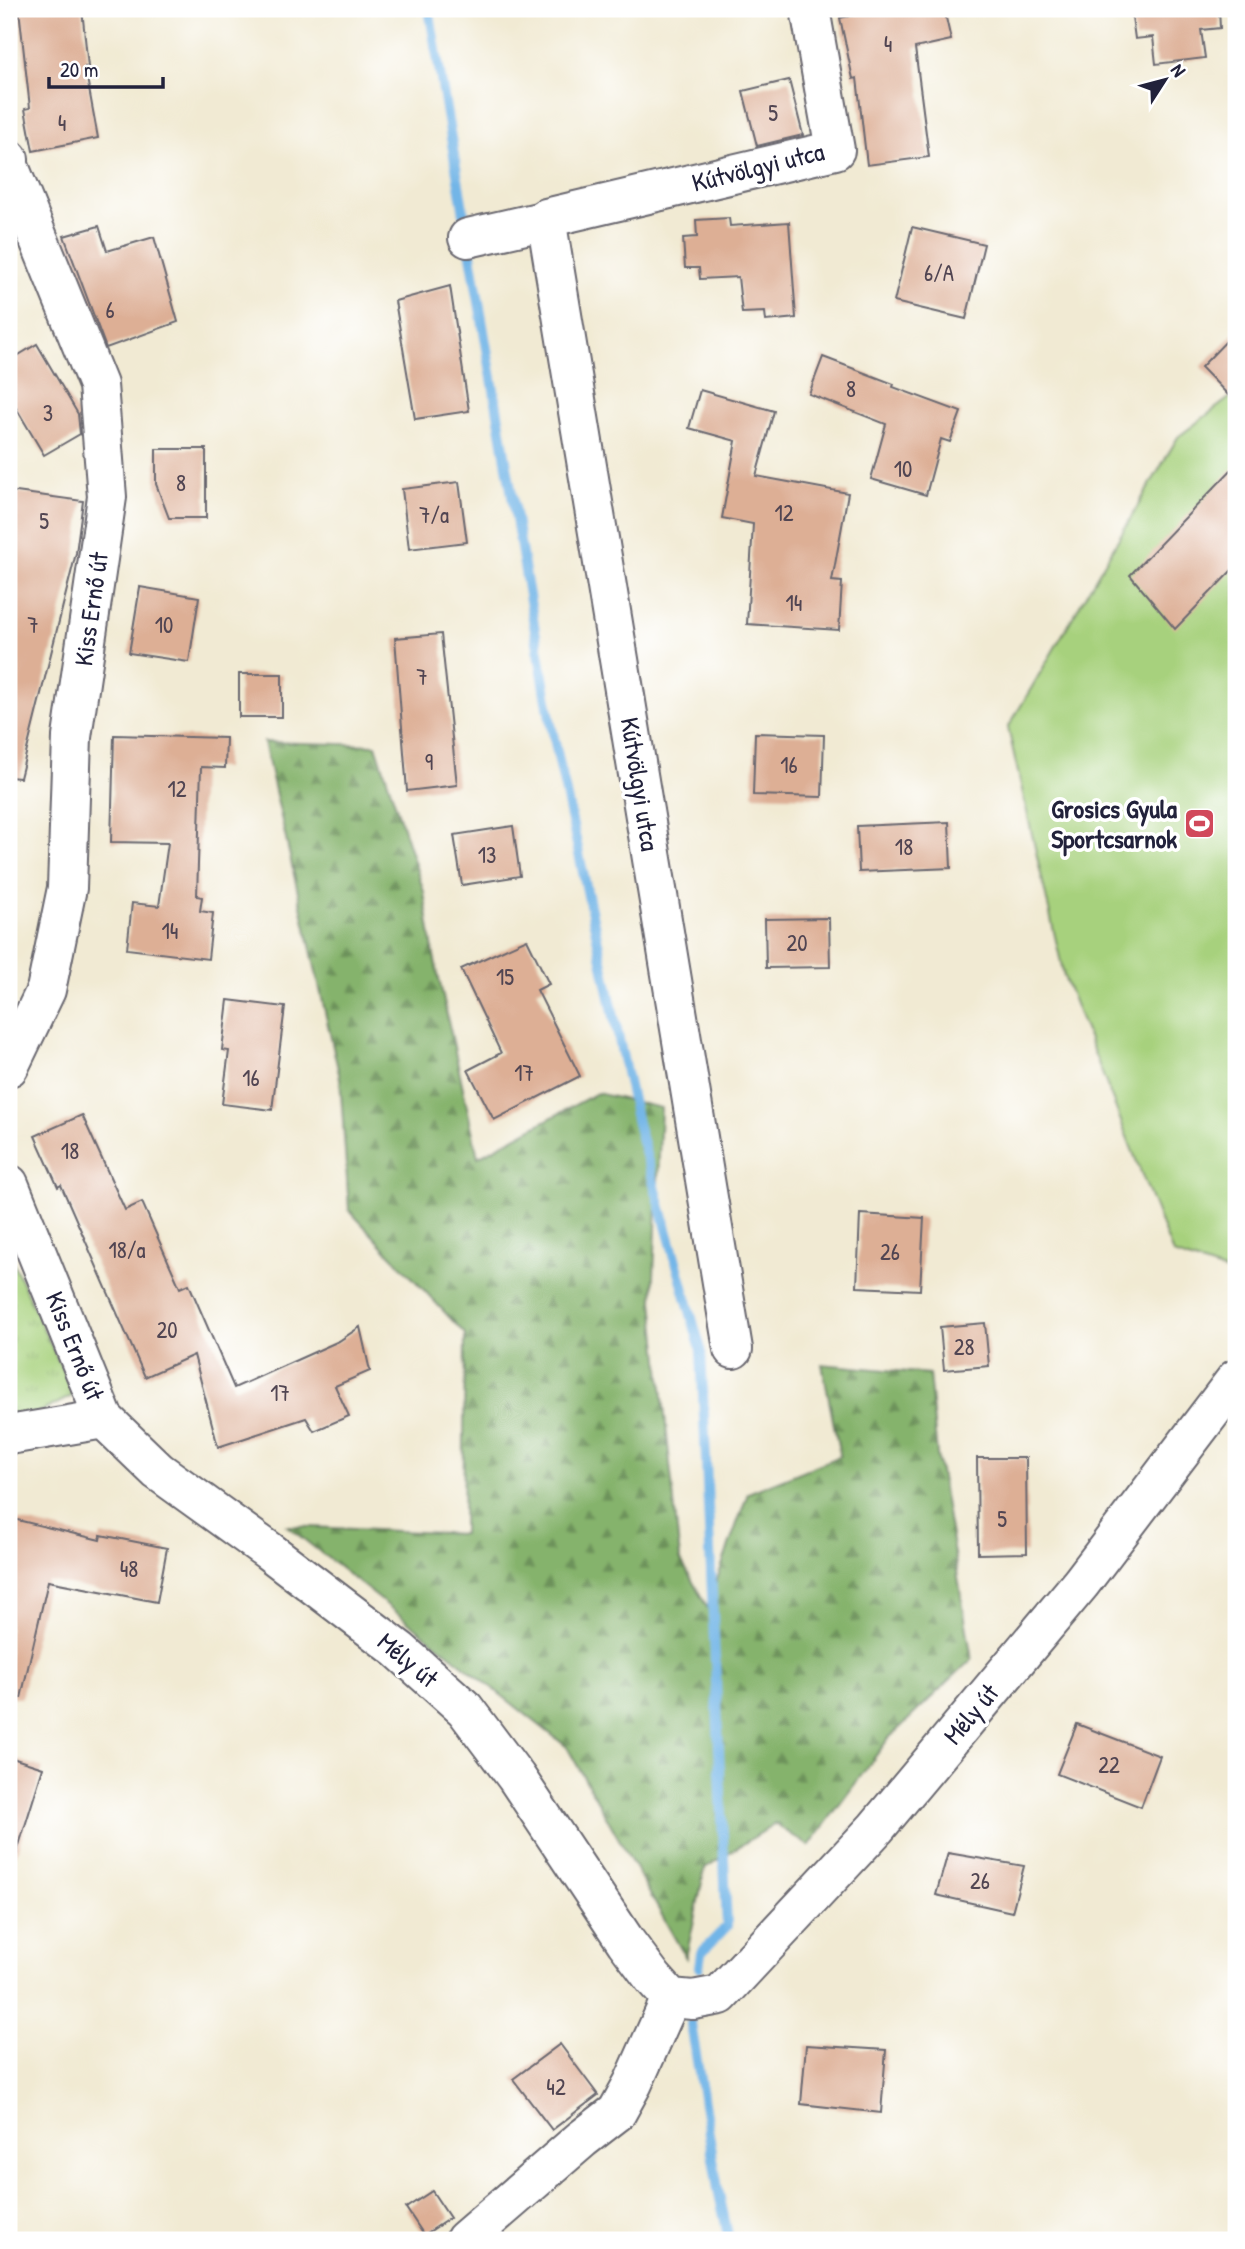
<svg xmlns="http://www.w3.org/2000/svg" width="1245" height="2249" viewBox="0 0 1245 2249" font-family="'Patrick Hand',sans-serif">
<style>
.grass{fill:url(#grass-tufts);stroke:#647a5c;stroke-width:2}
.forest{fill:url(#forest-firs);stroke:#546a54;stroke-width:2}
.garden{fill:#a7d17d;stroke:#647a5c;stroke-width:2}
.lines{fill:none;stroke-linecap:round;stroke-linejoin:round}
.stream{stroke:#72b5e7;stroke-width:10}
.building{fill:#ddaf95}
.minor-casing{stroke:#6a6870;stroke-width:42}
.minor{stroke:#fff;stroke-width:38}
.labels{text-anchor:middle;stroke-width:7;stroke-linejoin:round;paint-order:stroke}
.number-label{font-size:23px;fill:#514552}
.street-label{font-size:26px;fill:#22223b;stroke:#fff}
.poi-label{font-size:26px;font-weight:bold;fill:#22223b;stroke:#fff;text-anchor:end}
</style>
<defs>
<pattern id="grass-tufts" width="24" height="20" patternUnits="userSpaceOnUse" patternTransform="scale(1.75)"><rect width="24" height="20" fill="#a7d17d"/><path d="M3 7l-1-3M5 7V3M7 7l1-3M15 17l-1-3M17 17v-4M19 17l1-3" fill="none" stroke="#8fb36d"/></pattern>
<pattern id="forest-firs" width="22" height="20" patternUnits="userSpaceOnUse" patternTransform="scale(1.75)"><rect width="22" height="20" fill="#85b36c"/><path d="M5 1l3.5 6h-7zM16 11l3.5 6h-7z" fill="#6c915a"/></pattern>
</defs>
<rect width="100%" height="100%" fill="#fff"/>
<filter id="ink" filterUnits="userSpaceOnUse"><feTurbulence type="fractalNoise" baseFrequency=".0143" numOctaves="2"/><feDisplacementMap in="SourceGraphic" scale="14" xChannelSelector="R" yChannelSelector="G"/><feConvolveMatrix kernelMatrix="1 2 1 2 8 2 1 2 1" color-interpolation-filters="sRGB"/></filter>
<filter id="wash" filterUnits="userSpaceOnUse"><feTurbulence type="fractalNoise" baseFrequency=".00686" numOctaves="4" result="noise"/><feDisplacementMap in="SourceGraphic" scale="28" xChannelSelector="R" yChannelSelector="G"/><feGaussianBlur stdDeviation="1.57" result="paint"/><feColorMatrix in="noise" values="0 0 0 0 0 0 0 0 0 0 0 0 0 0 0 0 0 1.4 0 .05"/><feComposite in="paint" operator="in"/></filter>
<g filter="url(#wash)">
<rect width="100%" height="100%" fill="#f1ead3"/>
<polygon class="grass" points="9,1254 74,1395 9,1428"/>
<polygon class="forest" points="264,742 376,745 424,892 433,951 478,1157 597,1093 661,1108 653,1301 680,1559 707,1607 748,1493 840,1456 822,1364 929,1374 937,1454 972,1659 889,1738 809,1846 775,1824 705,1868 686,1958 567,1747 287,1526 463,1534 465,1334 349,1210 340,1078"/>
<polygon class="garden" points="1236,393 1236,1275 1173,1254 1064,976 1008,728 1178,437"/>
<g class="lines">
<g class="stream">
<polyline points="429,9 551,724 637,1123 701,1350 727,1926 701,1953 699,1967"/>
<polyline points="691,2024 718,2189 729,2240"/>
</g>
</g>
<g id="blocks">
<g class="building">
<polygon points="19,9 82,9 88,67 85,67 98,138 33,151 25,109 30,108"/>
<polygon points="882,9 944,9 951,40 915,48 929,157 867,165 857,78 853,79 840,18"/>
<polygon points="1131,9 1219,9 1220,28 1201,30 1205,58 1156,64 1153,37 1135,39"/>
<polygon points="789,80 803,135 757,146 743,91"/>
<polygon points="729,218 730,226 789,222 796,318 766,321 765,312 742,313 738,277 700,279 699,268 685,268 683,238 697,237 696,220"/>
<polygon points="99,226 107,251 154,237 178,322 106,348 64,236"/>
<polygon points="912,227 984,244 966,319 894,302"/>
<polygon points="450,286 469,411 415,419 395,301"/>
<polygon points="1236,331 1236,403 1201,367"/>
<polygon points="37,344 78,414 80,434 44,455 9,396 9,361"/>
<polygon points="823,357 894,384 893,387 961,412 950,442 941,439 926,495 871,479 886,424 809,394"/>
<polygon points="700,390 774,411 756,476 848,493 832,581 842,582 839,630 747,624 753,524 722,518 736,441 689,428"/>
<polygon points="156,449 206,449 206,518 169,518 156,484"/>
<polygon points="1236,465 1236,566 1175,629 1130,575"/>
<polygon points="459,482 467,542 409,549 402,489"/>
<polygon points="9,491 83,501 76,553 20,778 9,777"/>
<polygon points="140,587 199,597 189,662 129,653"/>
<polygon points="441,634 457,785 407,791 395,638"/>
<rect x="239" y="674" width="43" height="43"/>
<polygon points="755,733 824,735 822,797 753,795"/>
<polygon points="114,735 226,738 225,768 201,767 197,896 202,897 200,911 213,913 208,959 127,949 132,903 159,906 168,843 111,842"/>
<polygon points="949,822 951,868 859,872 857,826"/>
<polygon points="513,826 520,876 462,885 454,835"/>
<polygon points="829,918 830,967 766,968 765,919"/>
<polygon points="527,939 549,984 537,990 580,1076 494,1120 468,1070 501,1053 461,969"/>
<polygon points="228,1000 285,1007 272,1110 222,1104 229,1051 222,1050"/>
<polygon points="82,1115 125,1210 142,1202 180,1288 189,1284 234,1388 339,1341 360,1327 370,1371 335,1386 349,1416 314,1431 306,1418 218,1447 194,1355 145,1377 61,1185 58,1187 35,1136"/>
<polygon points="860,1214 924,1218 920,1290 857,1287"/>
<polygon points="985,1323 989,1366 944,1370 940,1327"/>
<polygon points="977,1458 1026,1458 1027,1553 978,1554"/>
<polygon points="9,1518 100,1540 101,1535 167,1548 157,1602 48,1581 21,1698 9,1697"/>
<polygon points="1077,1724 1160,1756 1141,1807 1057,1774"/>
<polygon points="9,1757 43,1768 16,1855 9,1854"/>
<polygon points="948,1853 1024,1866 1012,1912 936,1895"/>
<polygon points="560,2044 598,2095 552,2130 513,2079"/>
<polygon points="806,2045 886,2050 881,2113 801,2104"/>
<polygon points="432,2191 450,2218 424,2235 406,2208"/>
</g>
</g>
</g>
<g filter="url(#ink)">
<use href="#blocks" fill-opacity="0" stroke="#6a6870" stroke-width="2"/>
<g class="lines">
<defs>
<g id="minor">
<polyline points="9,159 9,166 98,385 107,497 72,737 67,888 46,990 9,1067"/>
<polyline points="468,238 547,220"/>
<polyline points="9,1184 104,1419 158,1471 269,1551 399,1650 465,1709 516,1777 626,1942 653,1978 671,1998 693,2000 720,1995 876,1828 1081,1583 1236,1379"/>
<polyline points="733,1349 546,218 835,150 810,9"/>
<polyline points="9,1435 104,1419"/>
<polyline points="465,2240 582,2139 617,2112 633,2083 671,1998"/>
</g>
</defs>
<use href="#minor" class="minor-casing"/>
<use href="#minor" class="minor"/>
</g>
</g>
<defs>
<symbol id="stadium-square" viewBox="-11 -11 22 22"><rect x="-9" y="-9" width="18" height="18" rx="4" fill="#d1495b" stroke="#fff"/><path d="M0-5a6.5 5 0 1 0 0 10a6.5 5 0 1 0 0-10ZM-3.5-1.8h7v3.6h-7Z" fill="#fff"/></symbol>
</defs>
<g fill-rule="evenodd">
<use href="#stadium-square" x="1182" y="806" width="35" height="35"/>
</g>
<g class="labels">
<g class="number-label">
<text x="888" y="52">4</text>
<text x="773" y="121">5</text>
<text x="62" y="131">4</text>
<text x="939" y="281">6/A</text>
<text x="110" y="318">6</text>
<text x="851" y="397">8</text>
<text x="48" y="421">3</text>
<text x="903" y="477">10</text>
<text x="181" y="491">8</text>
<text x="784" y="521">12</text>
<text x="434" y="523">7/a</text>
<text x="44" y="529">5</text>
<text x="794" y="611">14</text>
<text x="33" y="633">7</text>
<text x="164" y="633">10</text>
<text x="422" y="685">7</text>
<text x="429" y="770">9</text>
<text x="789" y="773">16</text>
<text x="177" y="797">12</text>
<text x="904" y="855">18</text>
<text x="487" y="863">13</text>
<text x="170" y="939">14</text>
<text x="797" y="951">20</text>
<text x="505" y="985">15</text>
<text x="524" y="1081">17</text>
<text x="251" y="1086">16</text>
<text x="70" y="1159">18</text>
<text x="127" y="1258">18/a</text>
<text x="890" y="1260">26</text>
<text x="167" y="1338">20</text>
<text x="964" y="1355">28</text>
<text x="280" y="1401">17</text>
<text x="1002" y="1527">5</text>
<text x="129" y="1577">48</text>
<text x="1109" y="1773">22</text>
<text x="980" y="1889">26</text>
<text x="556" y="2095">42</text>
</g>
<g class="street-label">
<text transform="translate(758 167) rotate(-14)" y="9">Kútvölgyi utca</text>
<text transform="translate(91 609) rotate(-82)" y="9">Kiss Ernő út</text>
<text transform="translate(640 784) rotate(81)" y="9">Kútvölgyi utca</text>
<text transform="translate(75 1346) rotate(68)" y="9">Kiss Ernő út</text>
<text transform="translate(408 1660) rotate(40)" y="9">Mély út</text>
<text transform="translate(971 1714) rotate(-50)" y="9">Mély út</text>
</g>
<g class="poi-label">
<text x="1177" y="818">Grosics Gyula<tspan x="1177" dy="30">Sportcsarnok</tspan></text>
</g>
</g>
<rect width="1245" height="2249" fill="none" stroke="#fff" stroke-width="35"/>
<g transform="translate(1165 80) rotate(54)" stroke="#ffffff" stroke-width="5" paint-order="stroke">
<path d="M0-5L12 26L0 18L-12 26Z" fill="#22223b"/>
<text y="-10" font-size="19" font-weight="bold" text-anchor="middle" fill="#22223b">N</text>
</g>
<path d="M49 77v10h114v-10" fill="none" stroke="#22223b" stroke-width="3.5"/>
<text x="60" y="77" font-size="21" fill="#22223b" stroke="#ffffff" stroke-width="5" paint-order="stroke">20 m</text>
</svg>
